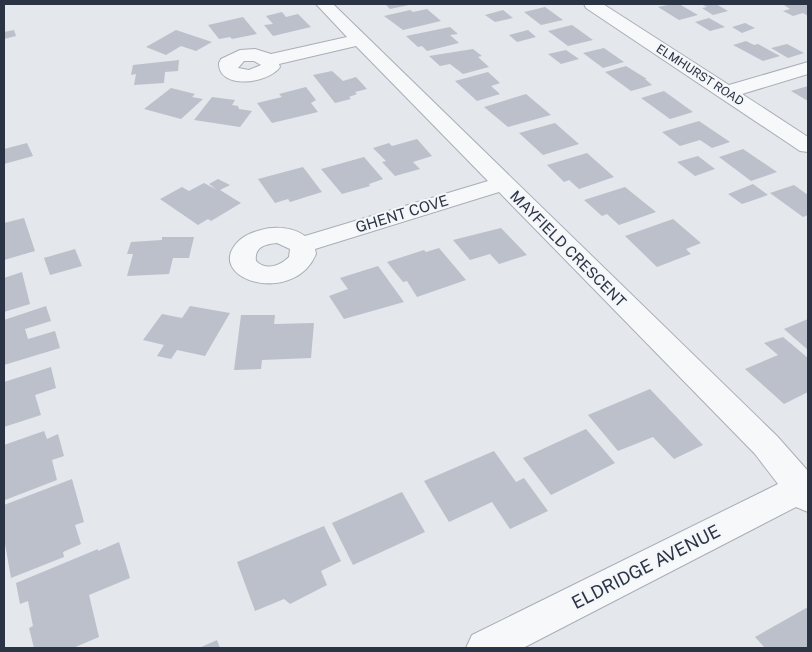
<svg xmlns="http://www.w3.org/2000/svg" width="812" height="652" viewBox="0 0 812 652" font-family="'Public Sans',sans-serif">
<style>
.building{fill:#bbc0ca}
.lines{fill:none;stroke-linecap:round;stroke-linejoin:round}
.minor-casing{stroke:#a9aeb7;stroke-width:2}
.minor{fill:#f7f8fa;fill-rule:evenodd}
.labels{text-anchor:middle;stroke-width:4.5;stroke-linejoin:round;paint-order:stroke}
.far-street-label{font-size:12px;fill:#2b3445;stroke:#f4f6f9}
.street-label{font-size:15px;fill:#2b3445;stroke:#f4f6f9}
.near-street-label{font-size:18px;fill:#2b3445;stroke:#f4f6f9}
</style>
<rect width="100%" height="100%" fill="#e4e7ec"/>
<g class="building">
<polygon points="385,4 409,4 409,5 390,9"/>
<polygon points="673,4 679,4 698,15 679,20 658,7"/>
<polygon points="701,4 716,4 728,11 713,15 702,8 707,7"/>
<polygon points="790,4 808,4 808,16 803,13 793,16 783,11 790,9 784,5"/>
<polygon points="545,7 563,20 541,25 524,12"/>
<polygon points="427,9 441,21 403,30 384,16 410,10 413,12"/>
<polygon points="503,10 513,18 495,22 485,15"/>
<polygon points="282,12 286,17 298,14 311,27 273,36 264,25 273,24 266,16"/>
<polygon points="243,17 257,34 232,39 230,37 219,39 208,25"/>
<polygon points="709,18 725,27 710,31 695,22"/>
<polygon points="745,23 755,28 742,33 732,27"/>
<polygon points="572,25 593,40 568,46 548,31"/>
<polygon points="450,27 458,34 450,35 459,43 427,51 422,46 418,47 406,36"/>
<polygon points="14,30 16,36 4,39 4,32"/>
<polygon points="176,30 212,42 196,51 181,46 166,55 146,47"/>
<polygon points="528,30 536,37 517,42 509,35"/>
<polygon points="746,41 754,45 758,44 780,56 763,61 733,45"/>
<polygon points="787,44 804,53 788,58 771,48"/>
<polygon points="604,48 624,62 603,68 583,53"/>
<polygon points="473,49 482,56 478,57 489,67 463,74 450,64 440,66 429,56"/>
<polygon points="566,50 579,59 561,64 548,54"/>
<polygon points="179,60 178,71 165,72 164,83 134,85 136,74 131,75 133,65"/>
<polygon points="626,66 647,79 645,79 652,85 631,91 605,72"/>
<polygon points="332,71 343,81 356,77 367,89 355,92 357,94 349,97 351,99 335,103 313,75"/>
<polygon points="488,72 500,83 491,86 500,94 477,101 455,81"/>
<polygon points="808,86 808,101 791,91"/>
<polygon points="306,87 316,100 311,103 318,112 272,123 257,103 282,97 279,94"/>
<polygon points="171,88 195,94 192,97 203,99 181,119 144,109"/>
<polygon points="664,91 693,112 670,119 641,98"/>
<polygon points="526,94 551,115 508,127 484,107"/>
<polygon points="212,97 235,100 232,105 238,106 239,109 252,111 240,127 194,120"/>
<polygon points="699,121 730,142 712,148 700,140 680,146 662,132"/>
<polygon points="555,123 579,144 543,155 519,133"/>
<polygon points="417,139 432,156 413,162 420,169 395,176 382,162 386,161 373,148 389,143 392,146"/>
<polygon points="27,143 33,156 4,164 4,149"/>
<polygon points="743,149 777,172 751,181 719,157"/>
<polygon points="587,153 614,177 579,189 569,180 564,182 547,165"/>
<polygon points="698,156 715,169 695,176 677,162"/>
<polygon points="364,157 383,179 369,184 370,186 342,194 321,169"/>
<polygon points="303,167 322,192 290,202 288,199 275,203 258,179"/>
<polygon points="218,179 230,185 220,190 241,203 211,221 208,219 198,225 160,199 182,187 189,191 204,183 217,190 209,184"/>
<polygon points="753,184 768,195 742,204 728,194"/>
<polygon points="794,185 808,195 808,215 803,217 770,193"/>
<polygon points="625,187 656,212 619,225 607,214 602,216 584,200"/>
<polygon points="24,218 35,251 4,260 4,223"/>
<polygon points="673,219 701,243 686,249 691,254 657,267 625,236"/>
<polygon points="501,228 527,255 499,264 490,254 470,260 453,240"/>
<polygon points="162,237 194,237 189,258 173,258 169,274 127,276 133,254 127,254 131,242 162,240"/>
<polygon points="439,248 466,280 417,297 407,281 403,282 387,262 424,250 426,252"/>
<polygon points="75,249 82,266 50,275 44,258"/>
<polygon points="378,266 404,302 344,319 329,296 348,289 340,278"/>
<polygon points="22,272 30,304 4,312 4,278"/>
<polygon points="46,306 51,321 25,329 28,339 55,331 60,348 4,365 4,320"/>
<polygon points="190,306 230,313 205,356 177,350 171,359 157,356 164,345 143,340 162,314 182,318"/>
<polygon points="241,315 275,315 274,324 314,323 311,358 262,360 261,369 234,370"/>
<polygon points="808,319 808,350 784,329"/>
<polygon points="783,337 808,358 808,392 784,404 745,369 778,355 764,343"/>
<polygon points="51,367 56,388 35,395 41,415 4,427 4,382"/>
<polygon points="650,389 703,445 674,459 653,437 618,451 588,415"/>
<polygon points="586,429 615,463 551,495 523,458"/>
<polygon points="44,431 47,439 58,434 64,456 52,460 57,480 5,500 4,445"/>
<polygon points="494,451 516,482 524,478 548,511 510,529 492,502 449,522 424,481"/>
<polygon points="72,479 84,522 75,525 81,544 63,552 64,557 11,578 4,538 4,505"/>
<polygon points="402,492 425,532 353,565 332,523"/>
<polygon points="324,526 341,561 321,571 327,585 290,604 284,599 255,611 237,562"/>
<polygon points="119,542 130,578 89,595 99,637 73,648 34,648 29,628 33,626 28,601 20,604 16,583 98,549 98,551"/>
<polygon points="808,607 808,648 765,648 755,637"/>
<polygon points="217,640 220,648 199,648"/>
</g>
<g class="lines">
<defs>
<g id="minor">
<path d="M316 4H333L777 436 808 471V512L796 507 523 648H466L472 635 778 484 755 454 499 192 315 249 316 254C295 304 213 282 233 248 240 237 249 233 261 230 274 226 293 227 305 236L488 181 356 46 279 64 280 67C268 84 218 90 219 63L221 59 240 50 255 49 271 54 347 37ZM244 61H254L261 65 249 70 238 68ZM277 243 290 249 289 257C280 266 266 271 256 261 254 247 265 244 277 243Z"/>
<polygon points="584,4 603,4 729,85 808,62 808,74 742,94 808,137 808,152 800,151 586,8"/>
</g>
</defs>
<use href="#minor" class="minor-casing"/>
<use href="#minor" class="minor"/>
</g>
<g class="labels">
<g class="far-street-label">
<text transform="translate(700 75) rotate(33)" y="4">ELMHURST ROAD</text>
</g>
<g class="street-label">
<text transform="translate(402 214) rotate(-17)" y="5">GHENT COVE</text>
<text transform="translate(568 249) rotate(45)" y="5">MAYFIELD CRESCENT</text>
</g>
<g class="near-street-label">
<text transform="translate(646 567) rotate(-27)" y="6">ELDRIDGE AVENUE</text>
</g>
</g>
<rect width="812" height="652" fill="none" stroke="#2b3445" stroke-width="10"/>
</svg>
